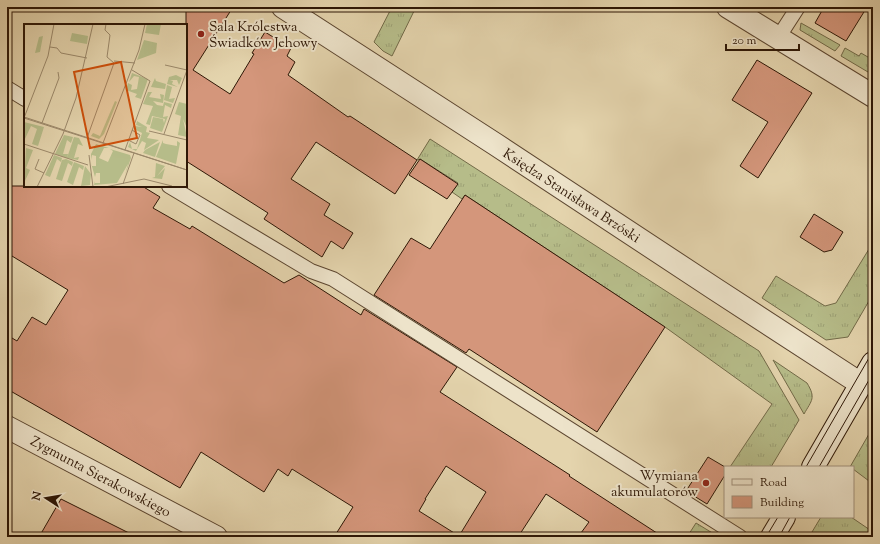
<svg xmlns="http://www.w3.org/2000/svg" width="880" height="544" viewBox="0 0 880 544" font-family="'Sorts Mill Goudy',serif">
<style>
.grass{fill:url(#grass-tufts);stroke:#726a48}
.building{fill:#d4967b;stroke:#2e1706;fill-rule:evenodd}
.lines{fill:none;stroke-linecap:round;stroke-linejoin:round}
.lane-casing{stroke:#5c4630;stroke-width:16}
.street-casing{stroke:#5c4630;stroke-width:24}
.secondary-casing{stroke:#2e1706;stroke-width:24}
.lane{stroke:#ede3ca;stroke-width:14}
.street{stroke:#ede3ca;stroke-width:22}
.secondary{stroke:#ede3ca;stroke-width:22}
.tram{stroke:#2e1706;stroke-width:1}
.poi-dot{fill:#8f2418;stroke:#ede3ca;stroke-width:1.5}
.labels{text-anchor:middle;stroke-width:4;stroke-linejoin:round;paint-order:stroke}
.poi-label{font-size:14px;fill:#2e1706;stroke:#ede3ca;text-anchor:start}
.street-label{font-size:14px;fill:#2e1706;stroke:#ede3ca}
.inset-road{fill:none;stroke:#9b886a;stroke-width:1}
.view{fill:#cc4f0b;fill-opacity:0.15;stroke:#cc4f0b;stroke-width:2}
.inset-edge{fill:none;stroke:#2e1706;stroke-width:2}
</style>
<defs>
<pattern id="grass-tufts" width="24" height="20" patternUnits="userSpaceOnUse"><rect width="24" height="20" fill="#b6bc89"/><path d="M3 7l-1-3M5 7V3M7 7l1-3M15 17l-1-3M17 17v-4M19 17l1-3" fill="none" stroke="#9da175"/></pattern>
</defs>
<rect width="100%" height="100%" fill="#e4d4ad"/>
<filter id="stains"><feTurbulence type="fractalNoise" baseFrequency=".005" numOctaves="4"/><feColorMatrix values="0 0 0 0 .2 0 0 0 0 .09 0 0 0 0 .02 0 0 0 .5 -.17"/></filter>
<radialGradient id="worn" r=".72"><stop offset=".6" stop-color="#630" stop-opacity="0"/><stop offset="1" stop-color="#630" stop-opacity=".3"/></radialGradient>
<g class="grass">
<polygon points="392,7 416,7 392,56 383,51 374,42"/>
<polygon points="801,23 840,45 835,51 800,30"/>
<polygon points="845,48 859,56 861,53 873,60 873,75 841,56"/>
<polygon points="430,139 759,351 799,420 771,467 730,467 772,404 665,327 465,195 462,199 452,192 458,183 420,159 417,160"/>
<polygon points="869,249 873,251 873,294 848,337 826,340 762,298 776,276 825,306 836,303"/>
<path d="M773 360 807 383C816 398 812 400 804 414Z"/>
<polygon points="873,427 873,484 853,469 853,467 850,467"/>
<polygon points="821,517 851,517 873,532 872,537 809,537"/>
<polygon points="696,523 719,537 687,537"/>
</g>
<g class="building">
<polygon points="186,7 233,7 193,70 230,94 254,54 252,53 265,32 291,48 287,56 295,62 288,75 348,117 350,116 417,160 395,194 316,142 291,179 330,204 324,215 353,233 343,249 331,241 322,257 264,219 268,213 186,161"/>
<polygon points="824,7 867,7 846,41 815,23"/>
<polygon points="757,60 812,93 758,178 740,166 768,122 732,100"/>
<polygon points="420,159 458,184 447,199 409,175"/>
<path d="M7 186H142L160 197 153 208 190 229 192 226 284 283 299 275 361 315 364 309 457 367 440 392 570 475 569 476 663 537H578L589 522 546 494 518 537H334L353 507 292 469 288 476 278 469 264 492 201 452 180 488 7 389V335L17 341 32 317 46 325 68 290 7 253ZM446 466 486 492 459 536 419 511 426 499H425Z"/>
<polygon points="465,195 665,327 597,432 469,349 466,353 374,295 411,238 430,249"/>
<polygon points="814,214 843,232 832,250 824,252 800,237"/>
<polygon points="708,457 725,467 725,475 707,504 686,491"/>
<polygon points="61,499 137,537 39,537"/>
</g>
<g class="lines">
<defs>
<g id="lane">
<polyline points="778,38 798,7"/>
<polyline points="7,88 25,99"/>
<polyline points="169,186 311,271 333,279 740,537"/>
</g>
<g id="street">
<polyline points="283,7 495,144 715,289 861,384"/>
<polyline points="728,7 873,96"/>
<polyline points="7,427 216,537"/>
</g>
<g id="secondary">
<polyline points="813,467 873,363"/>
<polyline points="772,537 784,517"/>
</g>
</defs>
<use href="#lane" class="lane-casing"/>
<use href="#street" class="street-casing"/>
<use href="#secondary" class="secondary-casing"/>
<use href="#lane" class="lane"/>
<use href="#street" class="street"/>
<use href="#secondary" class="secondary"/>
<g class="tram">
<polyline points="806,467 873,351"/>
<polyline points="819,467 873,373"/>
<polyline points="766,537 778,517"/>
<polyline points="779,537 790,517"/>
</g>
</g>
<g class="poi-dot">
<circle cx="201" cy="34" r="4"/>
<circle cx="706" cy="483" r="4"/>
</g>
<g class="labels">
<g class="poi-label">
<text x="209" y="31">Sala Królestwa<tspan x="209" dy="16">Świadków Jehowy</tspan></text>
<text x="698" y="480" text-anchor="end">Wymiana<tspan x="698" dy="16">akumulatorów</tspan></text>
</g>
<g class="street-label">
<text transform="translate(572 195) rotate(33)" y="5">Księdza Stanisława Brzóski</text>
<text transform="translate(101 476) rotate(28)" y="5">Zygmunta Sierakowskiego</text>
</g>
</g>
<g transform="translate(24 24)">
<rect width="163" height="163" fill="#e4d4ad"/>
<path d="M123 0H137L135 11 121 9ZM48 9 64 12 63 20 46 17ZM19 12 16 28 11 29 15 13ZM120 16 133 19 132 29 113 36ZM108 49 124 55 117 75 111 73 113 70 102 66 104 59 108 61 107 66 113 65 115 53 110 52 105 58ZM152 51 158 54 155 61 153 56H146L149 57 148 60 154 63 143 60 145 53ZM131 54 132 57 142 60 141 65 127 63ZM143 61 148 63 145 75 151 74 149 79 140 76ZM124 68H128L125 73 137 75 136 70 140 71 139 79 129 77 133 81 139 82 140 78 148 80 147 84 141 81 139 93 144 92 138 108 126 104 129 93 139 95 140 99 141 95 128 92 126 101 122 100 129 82 119 80ZM91 77 93 78 80 110 75 115 67 112 69 109 76 112ZM155 78 163 80V104L159 95 163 113 154 111 157 92 151 90ZM113 97 123 103 122 108 126 109 123 114 135 116 120 126 122 119 118 117 112 127 104 123 106 118 108 125H113L118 109 110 105 111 102 118 103 112 101ZM0 98 20 103 14 122 8 120 13 105 7 102 0 117ZM40 111 49 113 47 119 43 116 39 130H44L43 134 31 130ZM50 113 55 114 59 122 54 120 50 134 55 133 54 136 43 134ZM139 116V119L142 120 153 122V117L156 119 152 140 132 133ZM136 118 131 133 119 129 121 126ZM72 120 85 124H80L75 134 84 138 89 127 86 125 106 131 107 134 101 151 104 140 93 159 70 161 71 157V159H76V149H72L71 153 67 139 68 142H72V132L68 131 67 136V130ZM2 124 9 126 2 144 6 146 0 159ZM30 131 38 134 37 138 33 135 26 153 21 151ZM42 135 49 138 48 142 44 139 38 157 32 155 38 136ZM50 138 60 142 59 146 55 143 49 161 43 158ZM132 139 141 142 133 152 141 144 138 155 128 154 131 153ZM61 142 67 150 66 161 57 162Z" fill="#b6bc89"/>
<path class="inset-road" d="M26 23 33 24 37 29 63 34M90 37 111 39M141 41 163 46M0 93 163 146M0 94 163 146M0 94 24 32 30 0M18 99 35 54 34 48M125 107 163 116M140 110 163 46M63 114 90 39 83 33 86 11 81 6 82 0M104 116 112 120 116 111 108 106M79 119 115 26 121 0M0 120 64 141M101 126 126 57 108 46M65 131 69 163M15 135 11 145 20 149M99 160 110 129M13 163 39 110 52 74 69 0M81 163 120 155 148 162"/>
<path class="view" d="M97 38 113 114 66 124 50 48Z"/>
<rect width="163" height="163" class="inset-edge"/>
</g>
<rect width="880" height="544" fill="none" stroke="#e4d4ad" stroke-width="24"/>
<rect x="8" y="8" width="864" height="528" fill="none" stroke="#2e1706" stroke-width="2"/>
<rect x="12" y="12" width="856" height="520" fill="none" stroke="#2e1706"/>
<rect x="724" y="466" width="130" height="52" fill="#ede3ca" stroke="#a1917c"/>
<rect x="732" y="479" width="20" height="6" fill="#ede3ca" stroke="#a1917c"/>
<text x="760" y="486" font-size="12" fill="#2e1706">Road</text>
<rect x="732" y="496" width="20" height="12" fill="#d4967b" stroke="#a1917c"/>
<text x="760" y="506" font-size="12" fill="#2e1706">Building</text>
<g transform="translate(46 498) rotate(282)" stroke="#ede3ca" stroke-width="3" paint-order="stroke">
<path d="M0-3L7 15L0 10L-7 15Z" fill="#2e1706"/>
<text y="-6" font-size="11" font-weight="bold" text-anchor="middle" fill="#2e1706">N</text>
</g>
<path d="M726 44v6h73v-6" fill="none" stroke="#2e1706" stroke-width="2"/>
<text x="732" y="44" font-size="12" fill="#2e1706" stroke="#ede3ca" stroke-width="3" paint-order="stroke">20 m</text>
<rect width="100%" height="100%" filter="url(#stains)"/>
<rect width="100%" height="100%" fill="url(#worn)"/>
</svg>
